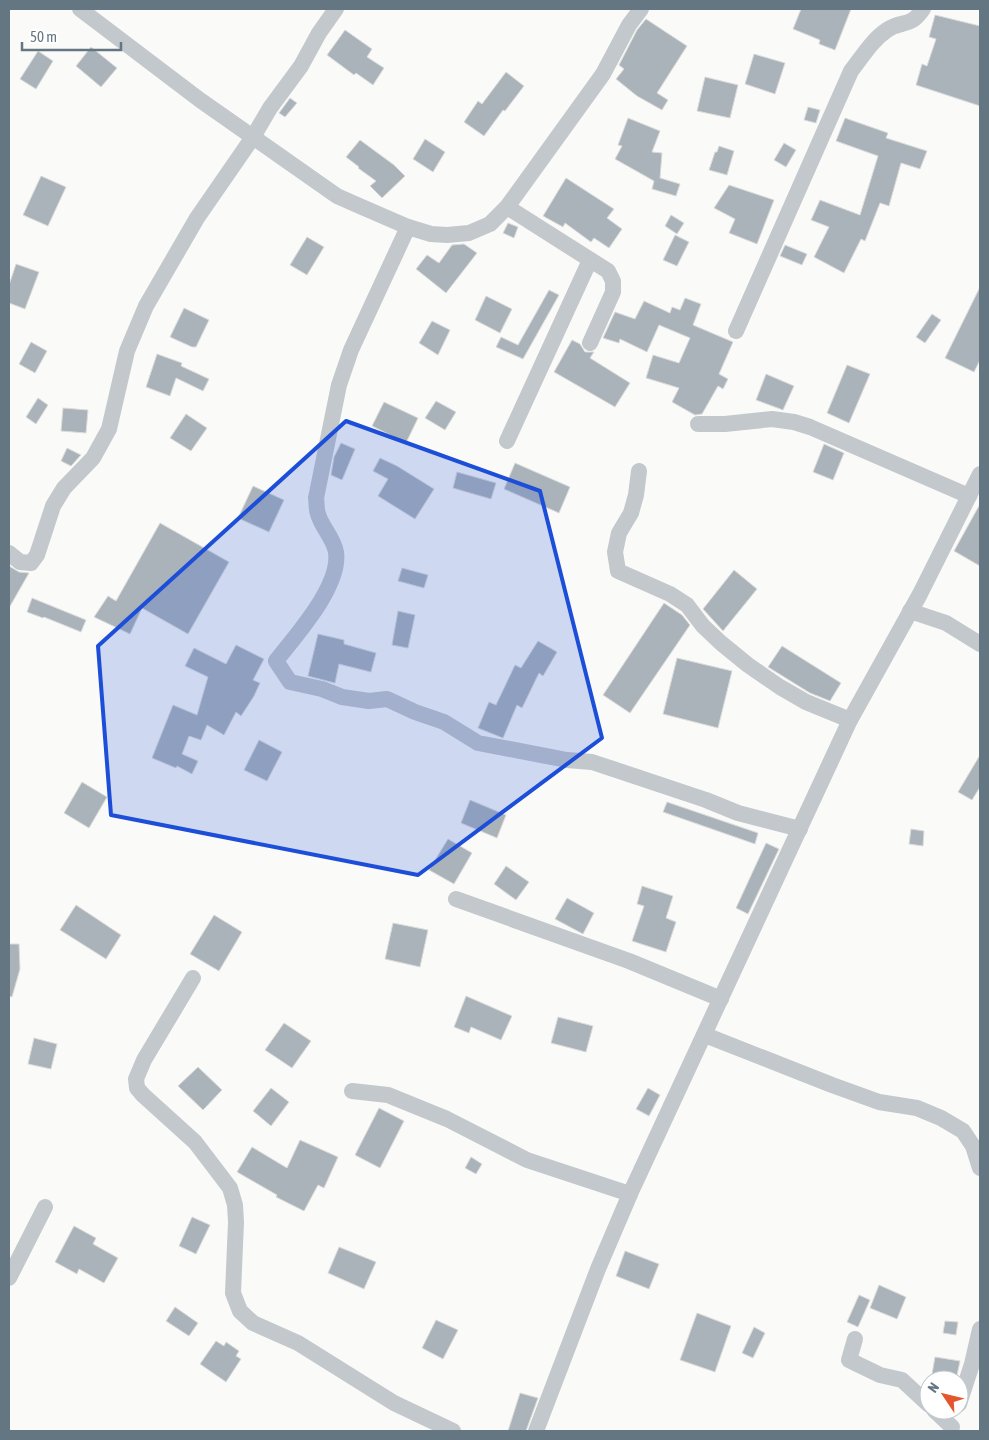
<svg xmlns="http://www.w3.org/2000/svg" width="989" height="1440" viewBox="0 0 989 1440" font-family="'Asap Condensed',sans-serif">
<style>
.building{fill:#aab3b9;stroke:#dcdcda}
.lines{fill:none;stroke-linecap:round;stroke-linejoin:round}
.street{stroke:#c3c8cc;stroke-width:16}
.marked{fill:#1d4ed8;fill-opacity:0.2;stroke:#1d4ed8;stroke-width:4;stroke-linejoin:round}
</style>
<rect width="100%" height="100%" fill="#fafaf8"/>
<g class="building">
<polygon points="801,9 851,9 835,50 819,44 820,40 793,29"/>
<polygon points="935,15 980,26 980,106 916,85 922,64 927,66 936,39 929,37"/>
<polygon points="646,19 687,46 657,93 668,100 662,110 637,96 616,79 624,69 619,65 637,30"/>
<polygon points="345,30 372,49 367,57 384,68 373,85 356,73 354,75 327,55"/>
<polygon points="91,47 117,68 101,87 76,66"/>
<polygon points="38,51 53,61 36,89 20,79"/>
<polygon points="754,54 785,63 775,94 745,84"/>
<polygon points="506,72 524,86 505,111 503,110 484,136 464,122 478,101 482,104"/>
<polygon points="705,77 738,85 730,118 697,111"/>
<polygon points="290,98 297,103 285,117 279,113"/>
<polygon points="808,107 820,110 816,123 804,120"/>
<polygon points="628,118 660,131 652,152 662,153 660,178 680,184 676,196 652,189 654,181 615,159 622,146 618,145"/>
<polygon points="845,118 888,133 886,138 927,151 920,169 901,163 889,206 880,203 865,241 861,239 844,273 814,257 829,227 811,220 820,200 860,215 878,156 836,141"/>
<polygon points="425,139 445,152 433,172 413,159"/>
<polygon points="360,140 394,165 405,176 382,198 370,186 376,181 358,168 359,167 346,157"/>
<polygon points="784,143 796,150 786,167 774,160"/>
<polygon points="719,146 734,151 727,175 709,170 715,152 717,152"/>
<polygon points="41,176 66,187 48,226 23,215"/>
<polygon points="566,178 614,209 607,218 622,229 609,248 594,238 591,242 565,223 563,227 543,216"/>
<polygon points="729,185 774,200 757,244 729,233 735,219 714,208"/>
<polygon points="671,215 684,223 677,234 665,226"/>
<polygon points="508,223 518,227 514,238 503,233"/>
<polygon points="675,235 689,242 677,266 663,260"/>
<polygon points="307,237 324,247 307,275 290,265"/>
<polygon points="464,244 477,253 446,293 416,269 427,255 439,263 452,245"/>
<polygon points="785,245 807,254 802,265 780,256"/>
<polygon points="16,264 39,272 25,309 9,303 9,285"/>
<polygon points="980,287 980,360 974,372 945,358"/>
<polygon points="549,290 559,295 523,359 496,347 501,337 518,345"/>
<polygon points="486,296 512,309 500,333 475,320"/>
<polygon points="685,298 701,304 693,325 733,342 719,374 728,379 723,389 718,386 702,414 695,415 672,402 679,388 646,378 653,355 679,363 690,338 659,325 647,352 620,339 619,343 603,338 615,312 635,319 644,301 670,313 672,307 680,310"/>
<polygon points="184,308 209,320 196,347 192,347 170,337"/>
<polygon points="932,314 941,320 925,343 916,337"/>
<polygon points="432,321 450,330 438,355 419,343"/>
<polygon points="572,340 580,344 585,352 594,352 590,358 630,383 615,407 554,372"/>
<polygon points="31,342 47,351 35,373 19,364"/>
<polygon points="157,354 182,363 181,366 209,379 203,391 176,378 170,396 146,387"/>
<polygon points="847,365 870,374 849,423 827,413"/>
<polygon points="766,374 794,386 783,410 756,400"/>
<polygon points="38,398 48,405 36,424 26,417"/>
<polygon points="436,401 456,412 445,430 425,418"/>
<polygon points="384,402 418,418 406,443 372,426"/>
<polygon points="63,408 88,410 86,433 61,431"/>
<polygon points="186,414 207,428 191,451 170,438"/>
<polygon points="341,443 355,449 342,480 331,475 334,457"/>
<polygon points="824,444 844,453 833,480 813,472"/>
<polygon points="67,448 81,455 71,466 61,461"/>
<polygon points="380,458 397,466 434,489 415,519 378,496 388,479 373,471"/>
<polygon points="515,463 570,487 559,513 504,489"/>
<polygon points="457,472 496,483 491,499 453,488"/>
<polygon points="253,486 284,500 269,532 238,518"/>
<polygon points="980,504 980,566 954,551"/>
<polygon points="160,523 229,562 188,634 142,608 130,634 94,617 108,596 116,601"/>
<polygon points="9,566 19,572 29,573 9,608"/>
<polygon points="402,568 428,575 424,588 398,581"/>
<polygon points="734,570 757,589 723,631 703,609"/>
<polygon points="32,598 86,620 81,632 44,617 43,618 27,612"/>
<polygon points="664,603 682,615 690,625 630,713 603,695"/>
<polygon points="398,611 415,615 408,648 392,645"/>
<polygon points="318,634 344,640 344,644 376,653 371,672 339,664 335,683 308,676"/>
<polygon points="538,641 557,652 543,676 539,673 522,708 517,705 503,738 478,728 489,702 496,705 515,665 521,668"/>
<polygon points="236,645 264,659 253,680 260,683 254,696 241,716 236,712 224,735 207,725 201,740 189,736 182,754 198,761 192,774 177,766 176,768 152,758 173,705 197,715 208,677 185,666 194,648 226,664"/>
<polygon points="782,646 841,683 830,701 810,693 768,667"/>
<polygon points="677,658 732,671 718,728 663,714"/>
<polygon points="259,740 282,752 267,781 244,770"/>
<polygon points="980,755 980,787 972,800 958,792"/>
<polygon points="82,782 107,797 89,828 64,813"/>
<polygon points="470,800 506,815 497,838 461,823"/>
<polygon points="667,802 758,833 755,844 663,812"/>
<polygon points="911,829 924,831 923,846 909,844"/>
<polygon points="448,839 472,853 454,884 429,870"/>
<polygon points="766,843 779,849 748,914 736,908"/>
<polygon points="506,866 529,882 516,900 494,884"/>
<polygon points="642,886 673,896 666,918 676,922 666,952 632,941 644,906 637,904"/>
<polygon points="567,898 594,913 583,934 555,919"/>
<polygon points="76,905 121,935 106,959 60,930"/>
<polygon points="214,915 242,932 219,971 190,954"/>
<polygon points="393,923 428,930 420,967 385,959"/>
<polygon points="9,944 19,944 20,969 12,997 9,996"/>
<polygon points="466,996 512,1016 501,1040 471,1027 469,1033 454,1027"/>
<polygon points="558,1017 593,1026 586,1052 551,1043"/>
<polygon points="284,1023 311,1041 292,1068 265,1050"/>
<polygon points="34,1038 57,1044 51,1069 28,1064"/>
<polygon points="198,1067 222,1090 203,1110 178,1086"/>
<polygon points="271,1088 289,1102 271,1126 253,1111"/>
<polygon points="648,1088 660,1095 649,1116 636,1109"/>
<polygon points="379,1108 404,1121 380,1168 355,1155"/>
<polygon points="300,1140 338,1157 324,1188 318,1185 304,1211 276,1197 277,1195 237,1172 252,1147 287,1168"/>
<polygon points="471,1157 482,1164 476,1174 465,1168"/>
<polygon points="192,1217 210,1225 196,1254 179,1246"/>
<polygon points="74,1226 96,1238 93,1244 118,1258 104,1283 79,1269 77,1274 55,1262"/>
<polygon points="339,1247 376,1262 364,1289 328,1273"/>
<polygon points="625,1251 659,1264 649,1289 616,1276"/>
<polygon points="879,1285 906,1297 897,1319 870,1308"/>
<polygon points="859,1295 870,1300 858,1327 847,1322"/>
<polygon points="175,1307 198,1323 189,1336 166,1321"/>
<polygon points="697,1313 731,1326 715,1372 680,1360"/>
<polygon points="436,1320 458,1330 443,1359 422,1348"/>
<polygon points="945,1321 958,1322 956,1335 943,1333"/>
<polygon points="754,1327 765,1333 753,1358 742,1353"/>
<polygon points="216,1341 224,1346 226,1342 239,1351 236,1356 241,1359 226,1382 200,1364"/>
<polygon points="935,1357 960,1361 956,1380 931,1380"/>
<polygon points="520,1393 538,1398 526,1431 508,1431"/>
</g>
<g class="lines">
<g class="street">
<polyline points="80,9 200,100 337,196 355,204 408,227 431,234 447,235 469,233 490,224 507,207 603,74 629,25 641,9"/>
<polyline points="507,207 608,271 613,281 613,292 590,343"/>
<path d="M408 227 351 350 339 385 316 498C317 503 316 509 318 514 322 528 333 537 336 552 341 586 296 635 276 661L290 682 322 689 342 697 369 701 387 699 415 712 444 722 478 743 567 760 592 762 706 800 738 813 800 829"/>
<path d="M736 331 851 71C862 57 872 40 887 30 904 19 909 29 923 9"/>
<polyline points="698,424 725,424 772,419 794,422 810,427 969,496"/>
<polyline points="507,441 590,260"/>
<polyline points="639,471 636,495 631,513 619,533 615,552 618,571 670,594 687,605 703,626 721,643 748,665 780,687 806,702 850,720"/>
<polyline points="9,553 20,562 31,563 37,555 53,506 64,488 93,458 109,429 127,351 146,306 197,218 253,137 270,108 301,66 319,33 336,9"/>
<polyline points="910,611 946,623 980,644"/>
<polyline points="456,899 629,961 721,999"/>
<polyline points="193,978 144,1060 136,1079 137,1088 143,1095 195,1142 230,1188 235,1205 236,1222 233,1293 240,1311 253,1323 298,1343 394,1403 453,1431"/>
<polyline points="705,1035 832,1085 879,1102 917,1108 941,1118 963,1131 973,1146 980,1168"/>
<polyline points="352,1091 388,1095 447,1119 527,1160 630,1194"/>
<polyline points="9,1278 45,1207"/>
<polyline points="855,1339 849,1360 880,1375 902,1380 929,1405"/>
<polyline points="959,1404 972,1364 980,1329"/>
<polyline points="934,1410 952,1427"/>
<polyline points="536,1431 598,1269 630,1194 850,720 920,594 980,474"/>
</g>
</g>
<path class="marked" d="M346 421 540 491 602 738 418 875 111 815 98 646Z"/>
<rect width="989" height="1440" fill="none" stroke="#657683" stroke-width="20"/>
<g transform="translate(944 1395) rotate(305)"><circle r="24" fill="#ffffff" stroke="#c1c8cd"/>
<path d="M0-4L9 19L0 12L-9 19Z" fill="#e4572e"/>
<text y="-8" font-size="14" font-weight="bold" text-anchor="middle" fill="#657683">N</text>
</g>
<path d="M22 42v8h99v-8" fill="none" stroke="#657683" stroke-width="2.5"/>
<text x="30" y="42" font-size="15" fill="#657683" stroke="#ffffff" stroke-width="4" paint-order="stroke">50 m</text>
</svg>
